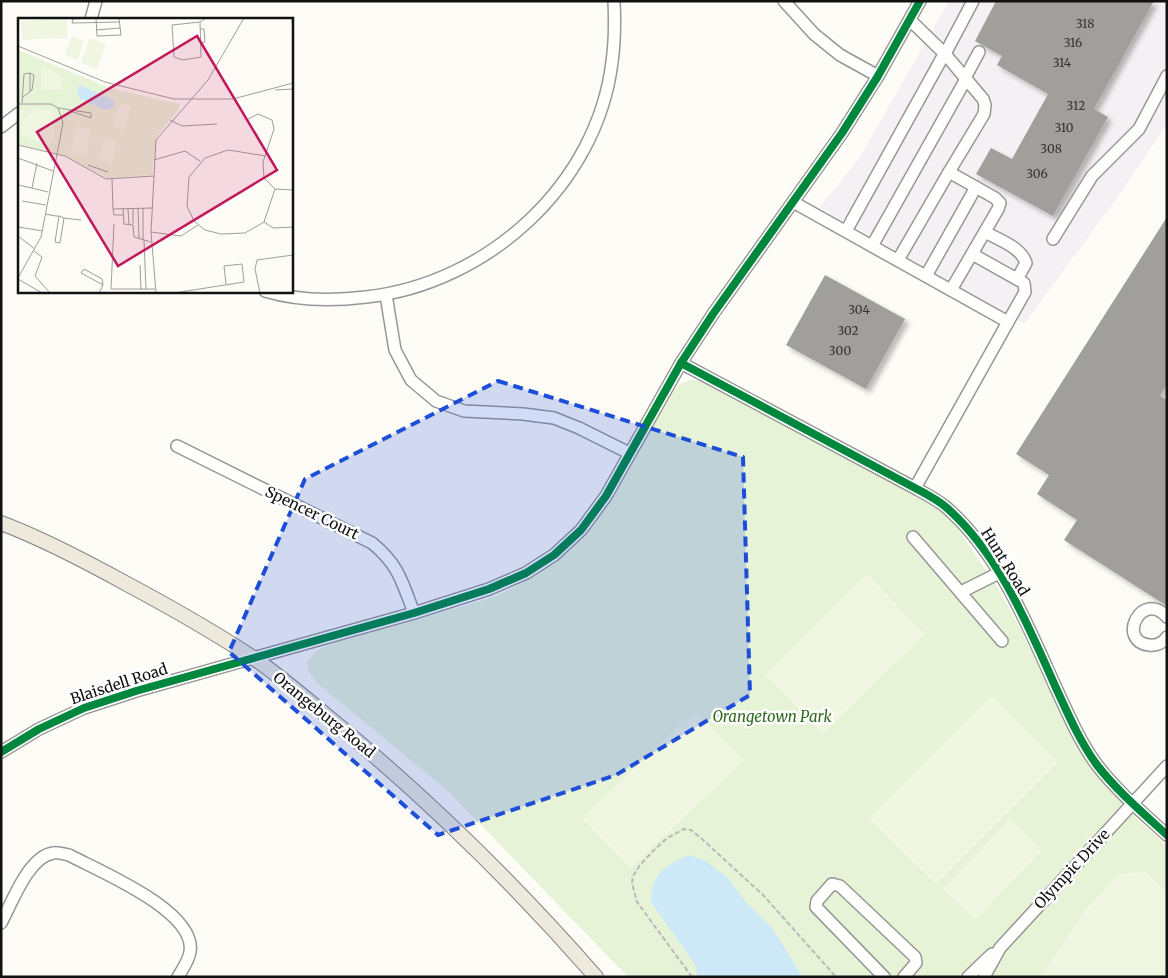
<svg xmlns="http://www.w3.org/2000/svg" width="1168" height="978" viewBox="0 0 1168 978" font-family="Merriweather,serif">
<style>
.industrial{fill:#f5f0f3}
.green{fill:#e7f3d7}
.pitch{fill:#f0f6e1}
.water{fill:#cde8f7}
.building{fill:#a19f9c;filter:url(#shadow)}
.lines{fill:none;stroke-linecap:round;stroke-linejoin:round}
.minor-casing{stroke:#979795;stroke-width:14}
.major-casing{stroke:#858482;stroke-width:16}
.path{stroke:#b9b9b8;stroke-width:2;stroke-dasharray:5 2.5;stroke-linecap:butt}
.minor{stroke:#fffffe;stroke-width:11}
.major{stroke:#ede9dc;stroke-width:14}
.cycleway-casing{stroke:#fff;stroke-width:11}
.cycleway{stroke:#00873e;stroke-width:8}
.marked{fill:#1d4ed8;fill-opacity:0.2;stroke:#1d4ed8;stroke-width:4;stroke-dasharray:10 6;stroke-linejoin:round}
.labels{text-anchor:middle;stroke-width:5;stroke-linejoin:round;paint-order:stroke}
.number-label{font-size:12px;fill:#353434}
.street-label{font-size:15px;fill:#111;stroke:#fff}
.park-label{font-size:15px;font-style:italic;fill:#2f6b1f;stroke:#fff}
.inset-road{fill:none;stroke:#9f9e9b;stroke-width:1}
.view{fill:#c2185b;fill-opacity:0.15;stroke:#c2185b;stroke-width:2.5}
.inset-edge{fill:none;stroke:#111;stroke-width:2.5}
</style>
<defs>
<filter id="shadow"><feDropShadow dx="4" dy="4" stdDeviation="2.5" flood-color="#0004"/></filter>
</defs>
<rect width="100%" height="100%" fill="#fdfcf7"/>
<polygon class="industrial" points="949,1 1167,1 1167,124 1117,198 1024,324 820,207 860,157"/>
<polygon class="green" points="690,380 705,380 711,382 940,509 960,532 999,590 1034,654 1080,749 1138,820 1167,846 1167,977 628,977 449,792 317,683 309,672 307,662 316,651 331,644 495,597 536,575 582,539 612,499 670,394 680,384"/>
<g class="pitch">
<polygon points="867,574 925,634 823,734 765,675"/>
<polygon points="992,695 1058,762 936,884 869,818"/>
<polygon points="696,710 744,761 630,868 582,818"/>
<polygon points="1010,819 1042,850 975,920 943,889"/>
<polygon points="1145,871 1167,893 1167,977 1040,977 1084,911 1119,874"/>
</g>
<path class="water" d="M689 855 706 861 729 879 745 901 772 928 803 977H697L696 966 651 902C651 874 665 865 689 855Z"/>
<g class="building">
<polygon points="996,1 1154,1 1094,109 1108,117 1053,216 976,174 991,148 1012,159 1048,94 997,65 1002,56 975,41"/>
<polygon points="1167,217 1167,385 1160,396 1167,400 1167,606 1064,540 1077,520 1037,494 1049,475 1016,454"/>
<polygon points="825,275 905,319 866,389 786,345"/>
</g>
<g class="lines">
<defs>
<g id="minor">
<polyline points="784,1 814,34 840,55 878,76"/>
<polyline points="91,19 96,1"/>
<polyline points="910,20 945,54 983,99 985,105 984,114 949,172 995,198 1000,203 998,209 951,290"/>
<polyline points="945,54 973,1"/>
<polyline points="965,78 979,52"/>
<polyline points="1,127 19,113"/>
<polyline points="793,202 1008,322 915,488"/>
<polyline points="846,231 942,58 946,55"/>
<path d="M985 232C999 240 1021 247 1026 263L1017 279"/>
<polyline points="1053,239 1092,176 1139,129 1167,76"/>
<polyline points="872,246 966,79"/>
<polyline points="972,254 1024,283 1025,292 1008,322"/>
<polyline points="898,260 949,172"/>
<polyline points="926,276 976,187"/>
<path d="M265 291C298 301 333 301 366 297 487 284 597 185 612 62 615 41 615 22 614 1"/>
<polyline points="386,295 395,350 411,380 436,401 464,411 523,414 554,418 579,428 629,453"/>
<path d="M681 363 915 488C926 494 938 500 947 508 1000 555 1028 626 1056 688 1068 714 1080 742 1097 765 1117 791 1143 813 1167 835"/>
<path d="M177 446 372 543C399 565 402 582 414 613"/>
<polyline points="913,537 1002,641"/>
<polyline points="961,592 999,573"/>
<path d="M1167 617C1142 589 1116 641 1149 645 1156 646 1163 643 1167 637"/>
<polyline points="1,752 39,729 84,708 136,691 414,613 489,589 526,573 554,555 581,530 606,496 681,363 713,314 842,133 878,76 920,1"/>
<path d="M1 923C12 903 28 857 53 853 58 852 64 854 69 855 99 871 197 911 190 952 189 960 182 970 178 977"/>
<polyline points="884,977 816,907 817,901 832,884 840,886 915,957 916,963 904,977"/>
<polyline points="968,977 992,954"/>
<polyline points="984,977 1000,948 1167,766"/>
</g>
<path id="major" d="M1 523C44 539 87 562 127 584 170 607 212 631 252 657 285 679 319 710 350 735 438 809 520 890 596 977"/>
</defs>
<use href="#minor" class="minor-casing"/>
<use href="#major" class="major-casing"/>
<polyline class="path" points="692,977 637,902 632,883 633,876 640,865 653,851 667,838 684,829 691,830 702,839 764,896 836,977"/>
<use href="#minor" class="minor"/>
<use href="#major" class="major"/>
<defs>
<g id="cycleway">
<path d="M681 363 915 488C926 494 938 500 947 508 1000 555 1028 626 1056 688 1068 714 1080 742 1097 765 1117 791 1143 813 1167 835"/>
<polyline points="1,752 39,729 84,708 136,691 414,613 489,589 526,573 554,555 581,530 606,496 681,363 713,314 842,133 878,76 920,1"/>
</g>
</defs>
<use href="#cycleway" class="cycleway-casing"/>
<use href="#cycleway" class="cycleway"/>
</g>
<path class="marked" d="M498 381 743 457 750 695 616 775 438 835 229 652 305 479Z"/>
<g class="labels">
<g class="number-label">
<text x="1085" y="28">318</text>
<text x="1073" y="47">316</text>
<text x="1062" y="67">314</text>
<text x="1076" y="110">312</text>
<text x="1064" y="132">310</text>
<text x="1051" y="153">308</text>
<text x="1037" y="178">306</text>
<text x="859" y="314">304</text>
<text x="848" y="335">302</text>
<text x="840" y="355">300</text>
</g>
<g class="street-label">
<text transform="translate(312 513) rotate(26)" y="5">Spencer Court</text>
<text transform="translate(1005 562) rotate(58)" y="5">Hunt Road</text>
<text transform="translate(119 684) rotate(-18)" y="5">Blaisdell Road</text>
<text transform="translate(324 715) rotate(39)" y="5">Orangeburg Road</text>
<text transform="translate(1072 869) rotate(-47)" y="5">Olympic Drive</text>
</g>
<g class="park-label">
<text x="772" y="722">Orangetown Park</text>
</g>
</g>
<g transform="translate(18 18)">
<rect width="275" height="275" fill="#fdfcf7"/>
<path d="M0 32 92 70 162 86 161 91 139 118 134 157 89 160 46 137 0 126Z" fill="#e7f3d7"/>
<path d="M34 1 35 20 4 22 3 3ZM49 1 50 20 36 21 34 2ZM54 18 66 23 59 42 47 37ZM72 20 88 26 79 51 63 45ZM23 47 44 58V72H23ZM102 85 113 88 106 112 95 109ZM18 90 37 94 36 117 31 127 2 117 3 111 0 116V92L6 91 4 102ZM59 108 73 112 67 139 52 135ZM86 119 99 123 94 145 81 141Z" fill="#f0f6e1"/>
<path d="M61 67 96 82V90L87 92 62 81 59 73Z" fill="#cde8f7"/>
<path class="inset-road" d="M71 0 55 1 54 5 102 4M78 0 79 18 103 17 101 0M274 0 275 20M182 4 183 39 165 42 156 39 154 7 182 4 188 0M182 11H186L187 24 183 25M78 12 102 10M0 28 87 64 156 81H215L275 65M12 55V74M257 72 275 71M5 79 14 72 16 57 12 55M4 85 6 56 12 55M0 86H33L40 90 45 105 23 219 0 260M40 90 73 95V100L55 94M230 101 240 96 254 102 256 111 245 144 246 160 257 171 275 172M152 102 164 108 199 106M0 127 47 138 88 161 136 158M248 138 210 132 187 140 171 159 169 188 176 203 187 212 203 216 227 215 246 204 257 171M0 140 35 153M136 142 167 133 182 143M70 147 90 154M94 161 95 191 134 190M0 167 14 170 19 145M14 170 30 174M4 183 28 187M115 190V206M120 190 121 221M125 190V222M95 191 96 197H105M105 191 106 206 115 207 116 219 133 224M110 191 111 207M27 196 38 198H41L46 200 42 225 37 224 41 198M46 200 63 202M246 204 255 210 275 209M96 206 93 271H137M0 209 25 213M133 214 163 218 180 207M0 218 17 231M126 222 128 272M16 233 24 239 17 258 32 275M122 247 123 272M0 261 24 275M81 275 85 267 84 261 66 251 63 255 85 267M138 275 133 214 138 122 190 62 226 0M156 275 226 264 224 246 206 248 208 266M242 275 237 251 239 242 275 237"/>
<path class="view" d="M179 18 259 152 100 248 19 114Z"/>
<rect width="275" height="275" class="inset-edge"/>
</g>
<rect width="1168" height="978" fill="none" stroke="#111111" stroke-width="5"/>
</svg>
